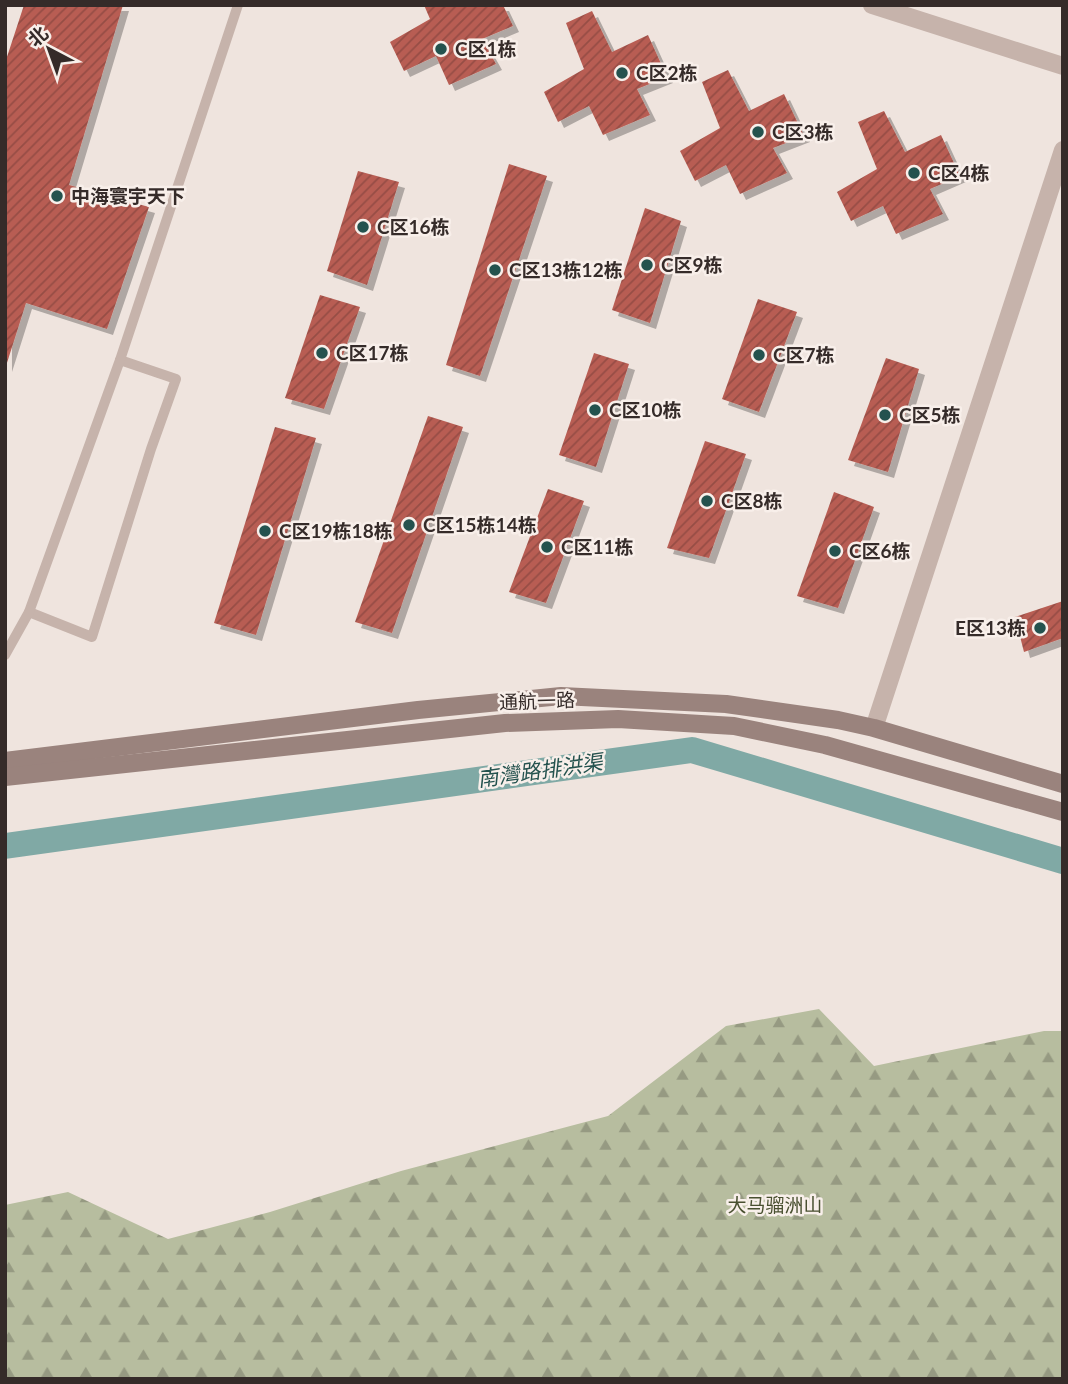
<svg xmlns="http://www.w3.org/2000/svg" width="1068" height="1384" viewBox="0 0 1068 1384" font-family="Lato,'Noto Sans SC',sans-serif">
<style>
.forest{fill:url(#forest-firs)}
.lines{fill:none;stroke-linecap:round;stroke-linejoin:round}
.canal{stroke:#80a9a5;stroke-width:26}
.building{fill:url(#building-hatch);filter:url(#shadow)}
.service{stroke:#c6b3ab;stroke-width:10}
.minor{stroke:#c6b3ab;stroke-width:18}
.secondary{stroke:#9a837d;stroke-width:18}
.poi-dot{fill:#24524e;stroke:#f8efea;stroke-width:2.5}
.labels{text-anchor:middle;stroke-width:5;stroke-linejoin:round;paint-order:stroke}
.poi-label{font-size:19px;font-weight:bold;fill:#352b29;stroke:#f8efea;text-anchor:start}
.street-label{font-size:19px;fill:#352b29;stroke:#f8efea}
.park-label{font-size:19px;fill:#495030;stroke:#f8efea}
.water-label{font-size:21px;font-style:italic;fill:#24524e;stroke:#f8efea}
</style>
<defs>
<pattern id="forest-firs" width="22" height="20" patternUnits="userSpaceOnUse" patternTransform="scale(1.75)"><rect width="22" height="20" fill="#b7bd9f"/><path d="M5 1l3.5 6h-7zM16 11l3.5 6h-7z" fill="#969a82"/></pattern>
<pattern id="building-hatch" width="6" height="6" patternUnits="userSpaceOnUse" patternTransform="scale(1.75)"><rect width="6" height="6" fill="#b85d53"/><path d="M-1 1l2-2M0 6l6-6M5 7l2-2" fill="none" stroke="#964d45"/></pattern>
<filter id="shadow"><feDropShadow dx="6" dy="6" stdDeviation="0" flood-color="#0004"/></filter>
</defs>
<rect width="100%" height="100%" fill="#efe4de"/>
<polygon class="forest" points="819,1009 874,1066 1044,1031 1063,1031 1063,1379 5,1379 5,1205 68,1192 168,1239 270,1212 401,1171 608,1116 726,1026"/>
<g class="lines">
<polyline class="canal" points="5,846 692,750 1063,861"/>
</g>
<g class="building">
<polygon points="24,5 123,5 69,185 149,207 107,329 26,303 6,366 5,63"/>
<polygon points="424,5 503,5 513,26 482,39 496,64 449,85 436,56 404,71 390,42 430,19"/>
<polygon points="592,11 612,52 648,35 667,77 637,89 650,115 603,135 589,106 558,122 544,92 584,69 566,23"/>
<polygon points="728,70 749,111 784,94 804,136 773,148 787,173 740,194 726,165 695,181 680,151 720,128 702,82"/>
<polygon points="884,111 905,152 941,135 960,176 930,189 943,214 896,234 883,206 851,221 837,192 877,169 858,122"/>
<polygon points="509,164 547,176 480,376 446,365"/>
<polygon points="358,171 399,182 367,285 327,271"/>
<polygon points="645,208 681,221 650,323 612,310"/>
<polygon points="320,295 360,307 324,409 285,398"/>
<polygon points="758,299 797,312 759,412 722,399"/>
<polygon points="594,353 629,364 596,467 559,455"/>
<polygon points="886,358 919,369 888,472 848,460"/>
<polygon points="428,416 463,427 392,633 355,622"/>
<polygon points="275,427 316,438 256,635 214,623"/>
<polygon points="705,441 746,454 709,558 667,548"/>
<polygon points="548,489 584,501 546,603 509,592"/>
<polygon points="834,492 874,507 838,608 797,596"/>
<polygon points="1063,601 1063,638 1024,652 1015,617"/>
</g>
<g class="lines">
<g class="service">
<polyline points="29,612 92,637 151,449 176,379 120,360"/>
<polyline points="5,655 29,612 120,360 238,5"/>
</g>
<g class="minor">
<polyline points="872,5 1063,66"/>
<polyline points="874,728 1063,150"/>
</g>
<g class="secondary">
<polyline points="5,761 418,710 561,696 726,704 838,720 874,728 1063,784"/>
<polyline points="5,777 505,723 618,719 734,726 825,745 1063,812"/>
</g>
</g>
<g class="poi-dot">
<circle cx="441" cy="49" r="7"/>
<circle cx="622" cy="73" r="7"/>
<circle cx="758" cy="132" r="7"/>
<circle cx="914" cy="173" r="7"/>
<circle cx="57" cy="196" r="7"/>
<circle cx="363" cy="227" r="7"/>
<circle cx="647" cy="265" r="7"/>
<circle cx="495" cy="270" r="7"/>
<circle cx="322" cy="353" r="7"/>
<circle cx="759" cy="355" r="7"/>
<circle cx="595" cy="410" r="7"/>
<circle cx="885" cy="415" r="7"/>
<circle cx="707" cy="501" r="7"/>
<circle cx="409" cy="525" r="7"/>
<circle cx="265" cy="531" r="7"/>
<circle cx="547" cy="547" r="7"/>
<circle cx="835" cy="551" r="7"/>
<circle cx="1040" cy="628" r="7"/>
</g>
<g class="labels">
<g class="poi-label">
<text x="455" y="56">C区1栋</text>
<text x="636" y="80">C区2栋</text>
<text x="772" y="139">C区3栋</text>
<text x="928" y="180">C区4栋</text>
<text x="71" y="203">中海寰宇天下</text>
<text x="377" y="234">C区16栋</text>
<text x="661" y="272">C区9栋</text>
<text x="509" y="277">C区13栋12栋</text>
<text x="336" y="360">C区17栋</text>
<text x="773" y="362">C区7栋</text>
<text x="609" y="417">C区10栋</text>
<text x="899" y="422">C区5栋</text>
<text x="721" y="508">C区8栋</text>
<text x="423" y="532">C区15栋14栋</text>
<text x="279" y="538">C区19栋18栋</text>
<text x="561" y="554">C区11栋</text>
<text x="849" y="558">C区6栋</text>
<text x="1026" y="635" text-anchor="end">E区13栋</text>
</g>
<g class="street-label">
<text transform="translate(537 701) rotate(-2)" y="7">通航一路</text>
</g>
<g class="park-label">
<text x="775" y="1212">大马骝洲山</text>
</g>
<g class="water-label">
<text transform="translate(540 771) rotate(-8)" y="7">南灣路排洪渠</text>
</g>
</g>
<rect width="1068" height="1384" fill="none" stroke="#352b29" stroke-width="14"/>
<g transform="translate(49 49) rotate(319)" stroke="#f8efea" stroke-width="5" paint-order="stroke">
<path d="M0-5L12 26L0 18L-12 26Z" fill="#352b29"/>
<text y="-10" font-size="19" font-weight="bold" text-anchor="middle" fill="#352b29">北</text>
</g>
</svg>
